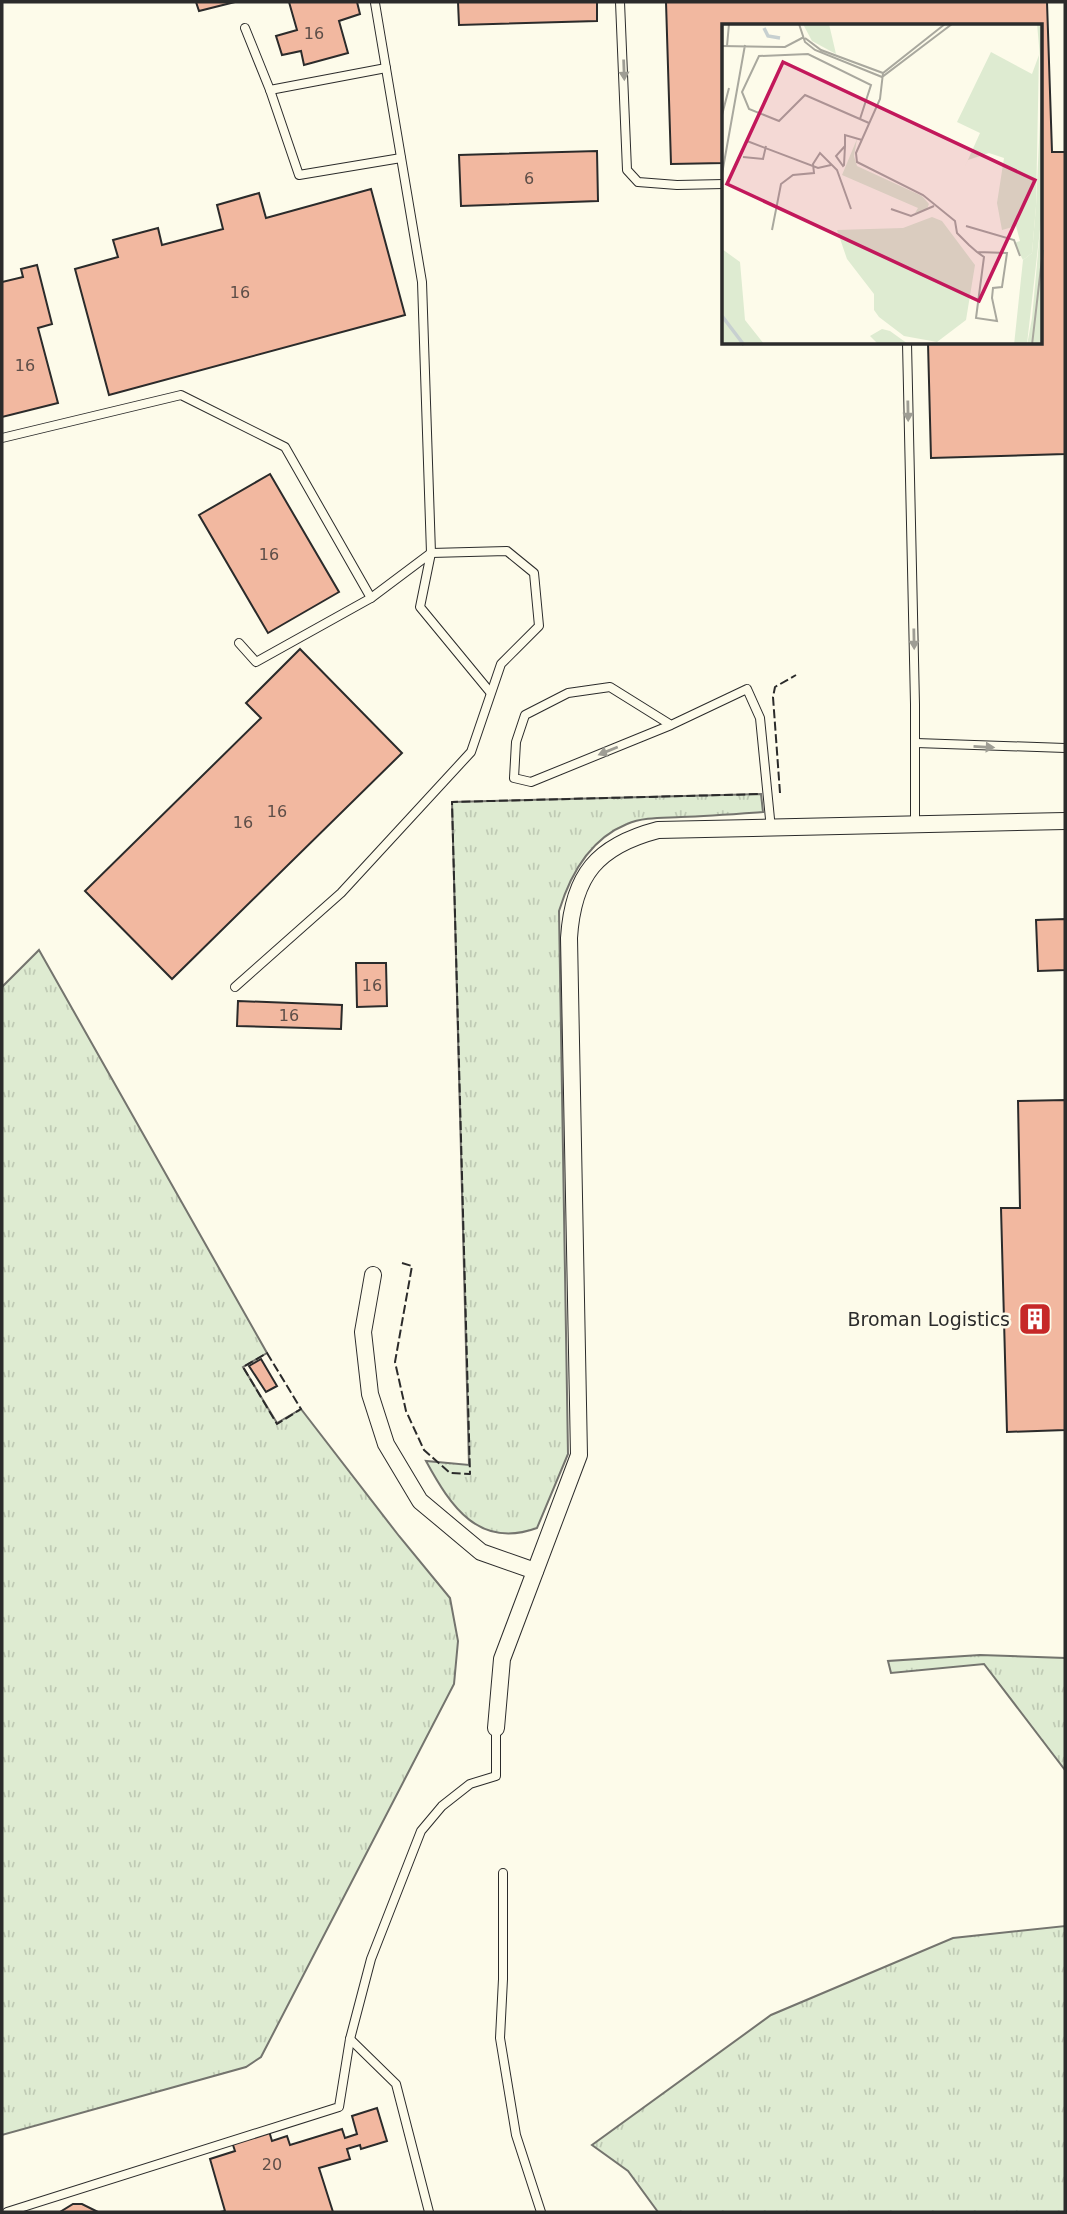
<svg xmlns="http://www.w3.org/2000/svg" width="1067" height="2214" viewBox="0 0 1067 2214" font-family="'DejaVu Sans',sans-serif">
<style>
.grass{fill:url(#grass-tufts);stroke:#74746e;stroke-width:2}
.building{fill:#f2b8a0;stroke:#2b2b2b;stroke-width:2}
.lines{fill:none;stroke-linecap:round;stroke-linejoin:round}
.lane-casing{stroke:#2b2b2b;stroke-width:10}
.street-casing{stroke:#2b2b2b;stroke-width:18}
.lane{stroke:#fdfbea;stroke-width:8}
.street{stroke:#fdfbea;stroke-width:16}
.fence{stroke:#2b2b2b;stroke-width:2;stroke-dasharray:9 3.5;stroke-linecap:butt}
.oneway{fill:#9e9d94}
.labels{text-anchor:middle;stroke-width:5;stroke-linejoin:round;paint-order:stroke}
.number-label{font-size:16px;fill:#5d4e48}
.poi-label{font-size:19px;fill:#2b2b2b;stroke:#fdfbea;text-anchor:end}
.inset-river{fill:none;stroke:#c7d0d0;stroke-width:3.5}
.inset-road{fill:none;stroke:#a9a89e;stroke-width:2}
.view{fill:#c2185b;fill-opacity:0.15;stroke:#c2185b;stroke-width:3.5}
.inset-edge{fill:none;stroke:#2b2b2b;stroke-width:3.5}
</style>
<defs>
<pattern id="grass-tufts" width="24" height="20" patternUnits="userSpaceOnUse" patternTransform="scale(1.75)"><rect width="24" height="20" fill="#deebd1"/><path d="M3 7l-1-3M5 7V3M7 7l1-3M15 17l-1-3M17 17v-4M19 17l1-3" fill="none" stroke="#bfcab4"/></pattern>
</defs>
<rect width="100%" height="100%" fill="#fdfbea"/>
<g class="grass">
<path d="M761 794 763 812C735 814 708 816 681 817 664 818 643 817 627 824 590 839 570 875 559 911L568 1454 537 1528C479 1549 451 1507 426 1461L469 1465 452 802Z"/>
<polygon points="39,950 267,1353 243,1367 277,1423 301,1409 399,1536 450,1598 458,1641 454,1684 261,2057 246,2067 2,2135 2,987"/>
<polygon points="980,1655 1065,1658 1065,1770 984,1664 891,1673 888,1661"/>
<polygon points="1065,1926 1065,2212 658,2212 628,2171 592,2145 771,2015 953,1938"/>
</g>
<g class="building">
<polygon points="196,2 235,2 199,11"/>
<polygon points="289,2 357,2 360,14 339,21 348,53 304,65 301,51 282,55 276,36 297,30"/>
<polygon points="458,2 597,2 597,21 459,25"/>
<polygon points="666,2 1047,2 1052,152 1065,152 1065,454 931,458 928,343 1041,343 1041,26 724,26 724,163 671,164"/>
<polygon points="597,151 598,201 461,206 459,155"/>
<polygon points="371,189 405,315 109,395 75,269 118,257 113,240 158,228 162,245 223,229 217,205 259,193 266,218"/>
<polygon points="37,265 52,324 38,328 58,403 2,417 2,282 23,277 21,269"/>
<polygon points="270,474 339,592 268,633 199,515"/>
<polygon points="300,649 402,753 172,979 85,891 261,718 246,703"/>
<polygon points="1065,919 1065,970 1038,971 1036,920"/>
<polygon points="356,963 386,963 387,1006 357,1007"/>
<polygon points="238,1001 342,1005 341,1029 237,1026"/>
<polygon points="1065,1100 1065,1430 1007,1432 1001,1208 1020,1208 1018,1101"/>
<polygon points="261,1359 277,1386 266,1392 249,1366"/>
<polygon points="377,2108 387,2141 361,2149 360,2145 347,2149 350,2159 319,2168 333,2212 220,2212 225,2211 210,2159 235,2151 232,2142 269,2131 272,2141 287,2136 290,2145 342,2129 345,2138 357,2134 352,2116"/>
<polygon points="73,2204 82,2204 98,2212 60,2212"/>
</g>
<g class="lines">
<defs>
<g id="lane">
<polyline points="620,2 627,170 638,182 677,185 724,184"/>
<polyline points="375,3 422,282 431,553 420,607 490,692"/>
<polyline points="245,28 270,90 299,175 401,158"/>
<polyline points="270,90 386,68"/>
<polyline points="907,343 915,704 915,825"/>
<polyline points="2,438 181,395 285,447 371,598 431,553 507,551 534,573 539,626 501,664 471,752 341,893 235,987"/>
<polyline points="239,643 256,662 371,598"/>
<polyline points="671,725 610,687 568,693 525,715 516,742 514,778 531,782 671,725 747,689 760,718 771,829"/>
<polyline points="916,743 1065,748"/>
<polyline points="503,1873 503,1979 500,2038 516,2135 541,2212"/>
<polyline points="350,2039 396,2084 429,2212"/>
<polyline points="7,2212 339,2107 350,2039 371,1959 421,1831 442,1806 470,1784 496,1776 496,1728"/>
</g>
<g id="street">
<polyline points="373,1275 363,1332 370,1394 386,1444 420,1501 481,1552 535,1571"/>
<path d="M496 1728 502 1659 579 1455 569 938C573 875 597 846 658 830L1065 821"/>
</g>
</defs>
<use href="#lane" class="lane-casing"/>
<use href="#street" class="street-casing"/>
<use href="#lane" class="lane"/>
<use href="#street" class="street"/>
<g class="fence">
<polyline points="780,793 773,697 775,687 796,675"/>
<polyline points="402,1263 412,1266 395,1362 406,1411 424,1450 450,1473 470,1474 452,802 761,794"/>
<polygon points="267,1353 301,1409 277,1424 243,1367"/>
</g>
</g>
<defs><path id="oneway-solid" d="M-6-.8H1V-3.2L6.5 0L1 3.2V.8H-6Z" transform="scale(1.75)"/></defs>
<g class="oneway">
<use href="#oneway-solid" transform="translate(624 70) rotate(88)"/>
<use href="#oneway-solid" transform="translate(908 411) rotate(89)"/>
<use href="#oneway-solid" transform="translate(914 639) rotate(89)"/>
<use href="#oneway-solid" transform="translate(984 747) rotate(3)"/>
<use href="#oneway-solid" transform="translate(608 751) rotate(158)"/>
</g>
<defs>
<symbol id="building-square" viewBox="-11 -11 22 22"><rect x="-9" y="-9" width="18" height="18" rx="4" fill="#c62828" stroke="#fdfbea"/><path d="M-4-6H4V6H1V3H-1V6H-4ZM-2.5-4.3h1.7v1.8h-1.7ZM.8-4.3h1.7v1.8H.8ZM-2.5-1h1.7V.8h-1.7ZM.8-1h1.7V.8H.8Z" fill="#fff"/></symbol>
</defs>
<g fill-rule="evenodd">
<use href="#building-square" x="1016" y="1300" width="38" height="38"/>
</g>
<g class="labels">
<g class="number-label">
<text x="314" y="39">16</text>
<text x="529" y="184">6</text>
<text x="240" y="298">16</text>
<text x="25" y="371">16</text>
<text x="269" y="560">16</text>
<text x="277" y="817">16</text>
<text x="243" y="828">16</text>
<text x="372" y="991">16</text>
<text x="289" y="1021">16</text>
<text x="272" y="2170">20</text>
</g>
<g class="poi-label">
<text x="1010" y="1326">Broman Logistics</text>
</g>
</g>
<g transform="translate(722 24)">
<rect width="320" height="320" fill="#fdfbea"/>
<path d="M81 0H107L114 30 90 17ZM269 28 310 50 317 31 314 182 310 229 301 236 292 219 298 217 294 202 280 206 275 179 282 134 267 129 246 136 241 147 258 109 235 98ZM135 115 132 132 135 142 200 172 207 180 205 185 193 189 196 184 120 151ZM210 193 220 197 253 241 244 296 215 318 182 312 157 293 152 286V270L125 235 115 206 181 204ZM318 207 320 320 305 321 310 294Z" fill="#deebd1"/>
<path d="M315 0H320L321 179 305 320 292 321 301 236 310 229 314 182 320 54ZM0 225 18 238 23 296 42 320H0ZM160 305 168 307 186 320H156L148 312Z" fill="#deebd1"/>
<path class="inset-river" d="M42 4 46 12 58 14M0 292 22 321"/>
<path class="inset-road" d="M77 0 83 18 93 26 160 53 230 0M83 14 99 26 161 49 223 0M0 22 63 23 82 13M5 22 7 0M161 49 158 75 134 129 135 138 201 171 233 197 235 209 247 221 255 228 262 233 254 294 275 297 270 274 271 264 280 263 285 229 255 228M0 91 7 64M138 95 149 61 86 30 37 32 20 68 27 85 57 97 83 71 147 99M25 117 96 144 109 141M123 122 114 132 121 142 122 141 123 122V111L140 116M21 133 41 135 44 122M0 150 23 21M169 185 189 192 212 182M244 202 292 216 298 232M50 206 59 160 71 151 92 149 91 140 98 129 115 146 129 185M310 321 321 226"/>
<path class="view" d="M61 38 313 156 257 277 5 160Z"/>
<rect width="320" height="320" class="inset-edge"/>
</g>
<rect width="1067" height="2214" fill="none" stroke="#2b2b2b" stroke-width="7"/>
</svg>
